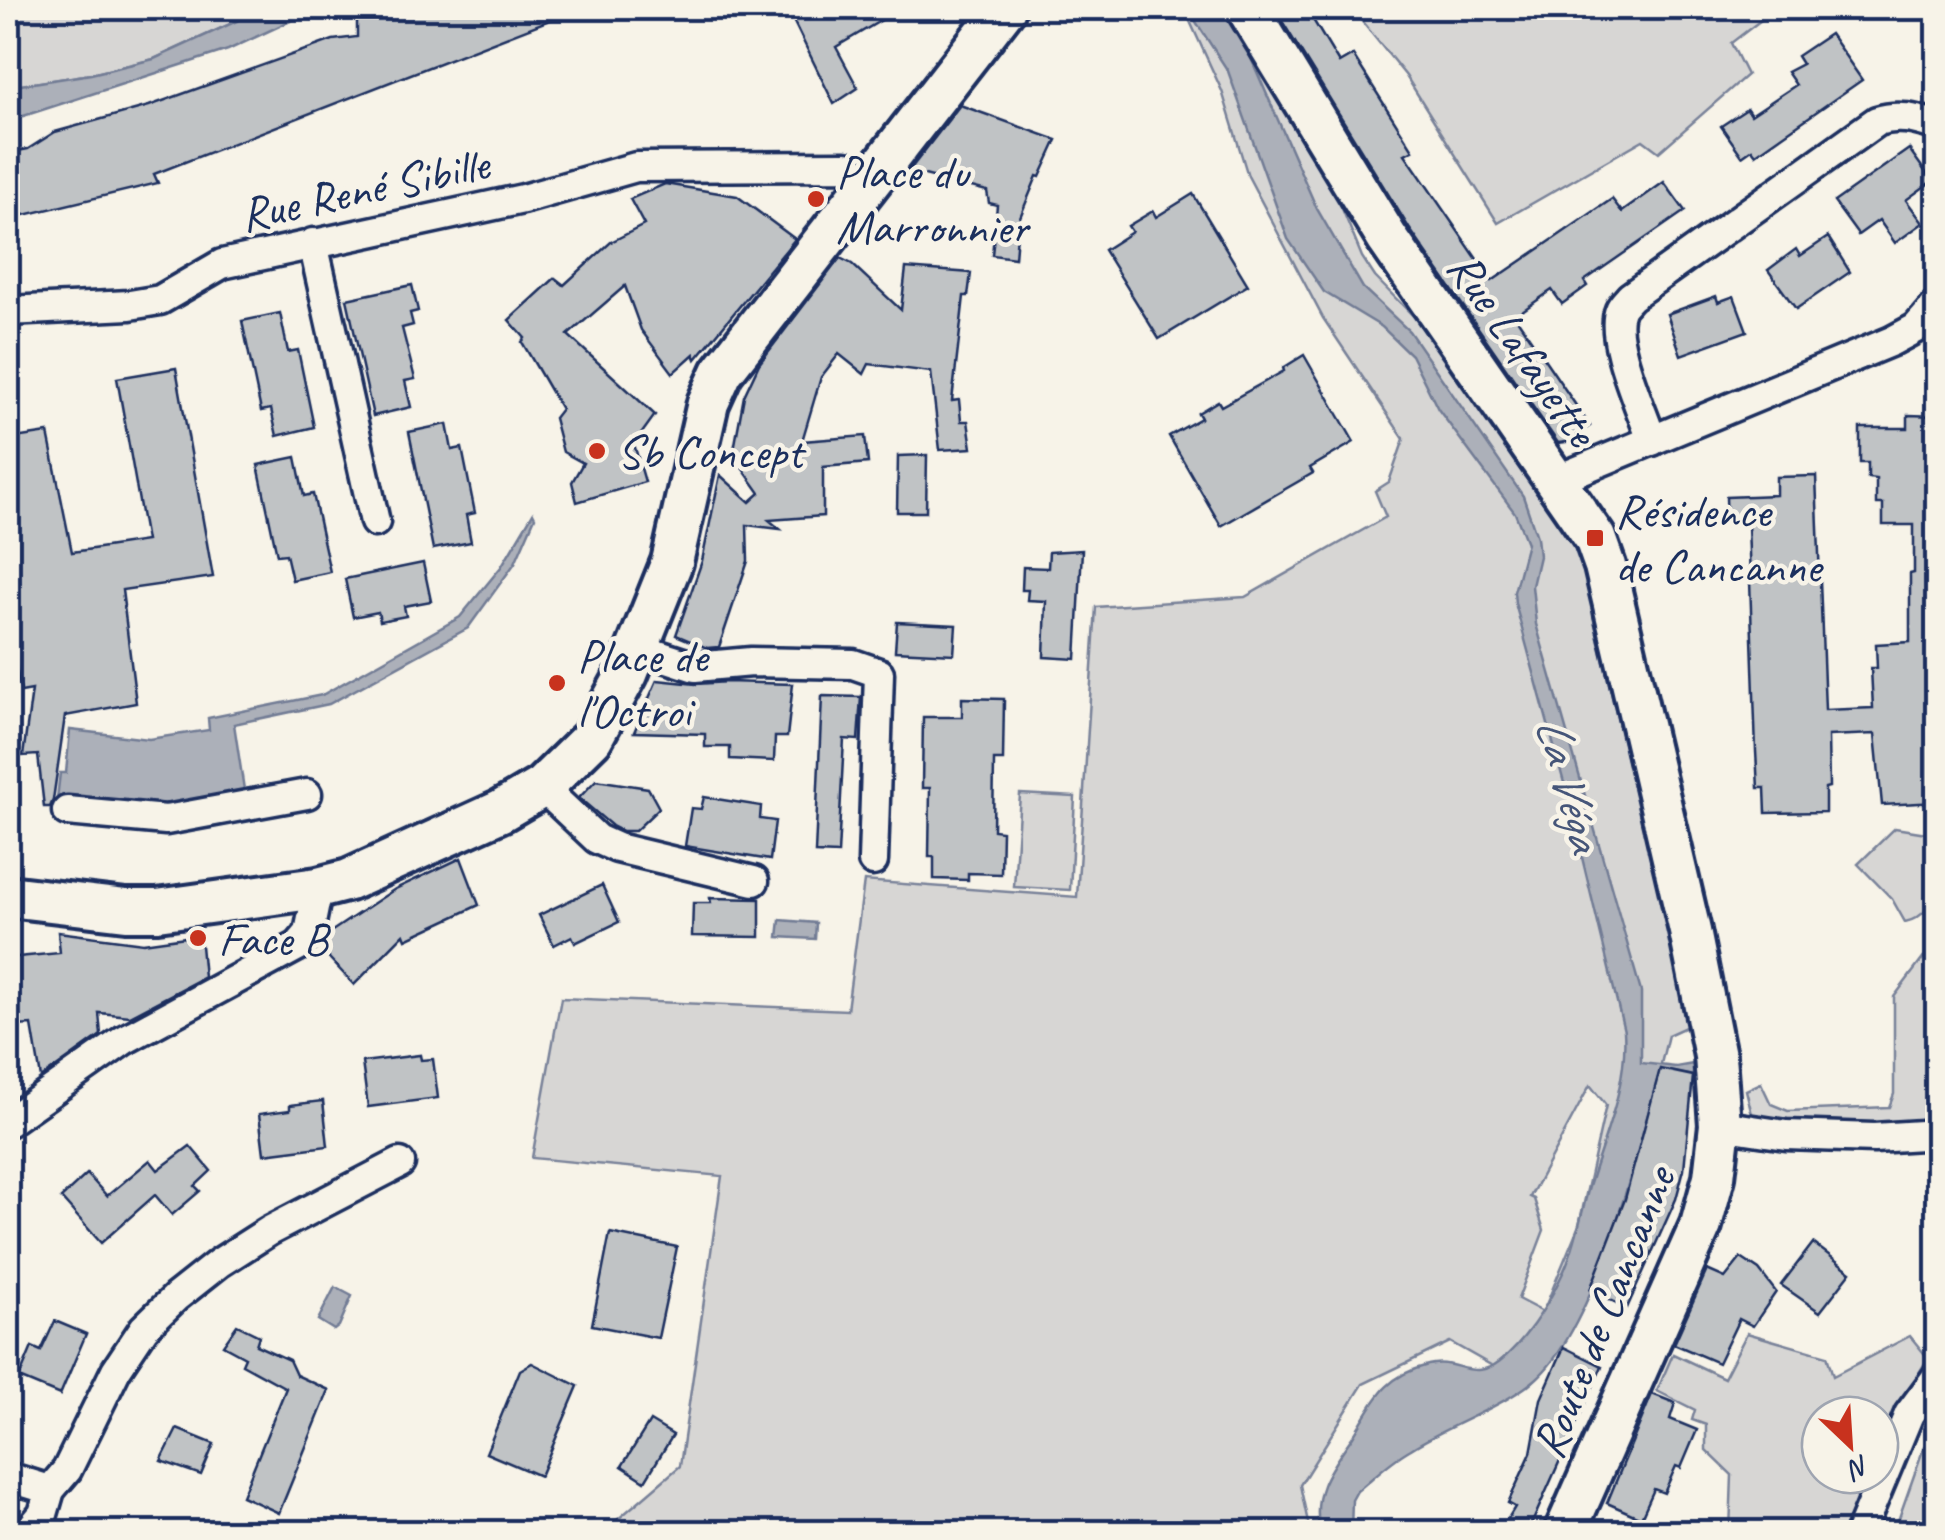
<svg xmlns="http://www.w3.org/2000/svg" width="1945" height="1540" viewBox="0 0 1945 1540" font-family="Caveat,sans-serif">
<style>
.green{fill:#d7d6d4;stroke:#798299;stroke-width:2.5;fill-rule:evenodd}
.water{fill:#acb0b9;stroke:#727c95;stroke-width:2.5}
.building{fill:#c0c3c5;stroke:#1b2f5e;stroke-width:2.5}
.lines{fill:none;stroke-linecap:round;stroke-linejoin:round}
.street-casing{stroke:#1b2f5e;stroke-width:35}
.secondary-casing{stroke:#1b2f5e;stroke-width:48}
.street{stroke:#f7f3e8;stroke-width:28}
.secondary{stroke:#f7f3e8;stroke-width:40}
.poi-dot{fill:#c8321e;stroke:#f7f3e8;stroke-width:4}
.labels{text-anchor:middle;stroke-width:9;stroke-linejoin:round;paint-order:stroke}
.poi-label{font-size:48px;fill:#1b2f5e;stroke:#f7f3e8;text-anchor:start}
.street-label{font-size:48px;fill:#1b2f5e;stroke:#f7f3e8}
.water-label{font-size:50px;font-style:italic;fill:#465679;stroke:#f7f3e8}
</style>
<rect width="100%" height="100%" fill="#f7f3e8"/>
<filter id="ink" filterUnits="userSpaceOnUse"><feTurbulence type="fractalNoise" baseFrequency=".01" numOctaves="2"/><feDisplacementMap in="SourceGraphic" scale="20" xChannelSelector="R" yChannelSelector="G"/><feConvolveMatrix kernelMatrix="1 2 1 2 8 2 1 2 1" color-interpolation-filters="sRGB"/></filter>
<g filter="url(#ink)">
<g class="green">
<polygon points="49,8 265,8 154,59 91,74 8,87 8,18"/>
<polygon points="1351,8 1805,8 1765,17 1731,43 1747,75 1659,152 1643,140 1498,223 1406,76"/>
<path d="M1201 9 1235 18 1329 177 1362 257 1375 277 1420 323 1561 521 1585 561 1593 580V616L1690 1025 1668 1035C1646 1126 1600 1329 1528 1386L1450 1342 1363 1384 1300 1485 1310 1532H603L680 1466 722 1176 532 1158 561 998 847 1010 864 881 1077 897 1096 607 1245 597 1386 517 1375 491 1389 482 1404 439 1323 318 1248 176 1222 91 1188 17ZM1590 1085 1606 1105 1579 1225 1543 1312 1518 1299 1544 1230 1534 1199 1530 1197Z"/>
<polygon points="1020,794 1075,797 1070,890 1014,887"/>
<path d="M1895 828 1926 833C1945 859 1945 913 1905 922L1892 899 1858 864Z"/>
<polygon points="1937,940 1937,1131 1795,1132 1752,1114 1746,1090 1761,1083 1771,1104 1788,1111 1889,1107 1894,1094 1894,997"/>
<polygon points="1747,1333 1827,1356 1833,1376 1910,1336 1928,1358 1894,1414 1880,1447 1880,1415 1820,1415 1820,1475 1868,1475 1844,1532 1730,1532 1732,1475 1706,1450 1706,1425 1692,1420 1695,1410 1657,1391 1673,1354 1724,1378"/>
<polygon points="1937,1427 1937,1532 1894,1532 1924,1447"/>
</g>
<g class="water">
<polygon points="265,8 318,8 228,50 8,121 8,87 91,74 154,59"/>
<path d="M1187 8H1229L1317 209 1363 288 1409 331 1523 496 1537 537 1539 556 1532 586 1536 624 1641 992V1063L1676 1067 1693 1064V1076L1660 1070C1638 1148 1595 1335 1531 1383 1496 1410 1449 1425 1411 1449 1391 1460 1374 1477 1357 1491L1352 1500 1351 1532H1320C1311 1491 1331 1468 1353 1436 1375 1401 1382 1377 1428 1365 1456 1357 1472 1383 1500 1361 1524 1342 1546 1308 1559 1281 1574 1253 1580 1218 1589 1187 1604 1136 1628 1085 1624 1031L1564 783 1515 603 1514 592 1527 543 1515 513 1438 409 1411 355 1382 327 1324 292 1288 239 1228 71Z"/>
<polygon points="533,513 535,517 515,563 468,628 329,704 234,724 245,796 151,812 57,799 60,773 66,773 70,730 149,739 209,730 208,718 322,695 460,617 501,567"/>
<polygon points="780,920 816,923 815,939 778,937"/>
<polygon points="335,1287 352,1296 339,1326 334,1330 318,1320"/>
</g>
<g class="building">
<polygon points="357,8 578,9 154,174 158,183 8,219 8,153 28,149 55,132 149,106 333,40 357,37"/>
<polygon points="787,8 902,8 836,47 858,88 834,104"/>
<polygon points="1274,8 1306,8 1339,63 1353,55 1413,150 1405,154 1492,281 1612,199 1622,212 1664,182 1685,211 1584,281 1587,286 1562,304 1552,290 1515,316 1590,426 1575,436 1576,441 1558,443 1409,228"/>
<polygon points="1830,34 1862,80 1756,154 1752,149 1742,156 1721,126 1747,109 1751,115 1796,85 1787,72 1802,64 1797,56"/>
<polygon points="960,105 1057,140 1040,177 1037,176 1018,222 1015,258 992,255 997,205 989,203 987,191 909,171"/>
<polygon points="1909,149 1932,181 1906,200 1923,223 1895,243 1879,220 1858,235 1834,202"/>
<polygon points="665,184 737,196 795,239 696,359 694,354 673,373 641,330 625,286 568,335 655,415 634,444 645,482 577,502 572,482 583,463 563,452 554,418 561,409 522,342 525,338 509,320 555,278 564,285 611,242 644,225 630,199"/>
<polygon points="1193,194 1248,285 1159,339 1104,250 1132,232 1128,226 1153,211 1156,217"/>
<polygon points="1828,237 1850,272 1796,309 1768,270 1796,249 1800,256"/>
<polygon points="840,258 852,264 901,310 906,268 971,273 968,296 964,296 952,401 959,400 961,421 968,421 972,448 940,450 931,372 869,364 864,374 839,354 821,377 802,441 865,436 868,463 823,467 823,516 769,520 780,529 747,525 748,561 719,647 707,648 676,635 702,561 720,475 750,502 760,493 733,455 744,396 759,364"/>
<polygon points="412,285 418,311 410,313 413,325 402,328 415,379 405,381 411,407 373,416 347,299"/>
<polygon points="1716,296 1718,302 1734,296 1747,331 1681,355 1667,314"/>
<polygon points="280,313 288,352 298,350 314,427 277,436 271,409 261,411 242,321"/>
<polygon points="1304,355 1354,442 1310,468 1313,473 1221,526 1169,436 1201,418 1198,413 1218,401 1221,406 1284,371 1283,368"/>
<polygon points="176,368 213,577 122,590 136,703 65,716 53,800 50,807 44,807 38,755 23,756 32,690 21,692 15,661 8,662 8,439 48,433 72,552 146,541 117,378"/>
<polygon points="1908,415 1938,416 1938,802 1882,805 1875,734 1828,736 1829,787 1825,788 1825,812 1766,813 1765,788 1758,788 1756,751 1748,524 1727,525 1726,497 1776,495 1776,477 1816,476 1825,710 1873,708 1871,668 1877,668 1876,644 1910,642 1910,574 1914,573 1914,525 1883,525 1883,504 1876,504 1876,479 1868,478 1868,463 1860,463 1860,428 1908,428"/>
<polygon points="447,424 452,450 462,448 475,513 466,515 471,542 433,549 409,432"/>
<polygon points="927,455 926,512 897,512 898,456"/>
<polygon points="296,457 304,496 313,494 330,572 292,580 286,554 277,555 258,465"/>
<polygon points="1082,550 1076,659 1044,657 1046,601 1027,600 1028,590 1022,590 1023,567 1048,568 1049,552"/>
<polygon points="423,563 431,601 404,606 406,616 380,621 378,612 353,617 345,579"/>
<polygon points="897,622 956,625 954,654 895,651"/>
<polygon points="657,680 696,684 728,682 793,684 787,737 775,737 774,761 730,759 730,747 705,747 705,734 634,732"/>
<polygon points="822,696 861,697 858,740 844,739 838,854 815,853"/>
<polygon points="962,698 1004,699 1003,760 994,760 993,830 1002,831 1001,874 968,873 968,880 934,879 934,857 929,857 930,788 922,788 923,717 962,717"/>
<polygon points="596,780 648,788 659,808 635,831 622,831 612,826 579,798"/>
<polygon points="704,797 761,806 760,819 775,821 770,860 685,846 691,808 701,809"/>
<polygon points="461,858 479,905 406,939 404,934 354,985 320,948 326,935 395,889"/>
<polygon points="602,885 619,922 575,943 572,936 554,945 539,915"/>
<polygon points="710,898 760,899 760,937 692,936 693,903 711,903"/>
<polygon points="58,932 143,943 200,935 204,977 130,1016 99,1013 101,1035 41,1078 32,1025 15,1026 13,1018 8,1018 8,958 60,953"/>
<polygon points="420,1055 421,1060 433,1059 438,1098 368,1107 362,1062"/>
<polygon points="1660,1069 1693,1076 1684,1169 1676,1199 1627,1308 1590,1290 1625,1199"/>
<polygon points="323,1101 328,1146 264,1154 259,1114 290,1110 290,1105"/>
<polygon points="190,1146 211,1171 195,1186 200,1191 172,1215 155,1195 101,1243 61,1198 87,1174 107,1196 150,1160 158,1170"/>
<polygon points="610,1233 677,1247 658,1338 592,1325"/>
<polygon points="1813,1243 1851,1272 1820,1312 1781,1285"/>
<polygon points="1741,1258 1759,1270 1776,1292 1753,1326 1739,1319 1718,1363 1674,1344 1707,1270 1725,1278"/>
<polygon points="55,1321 86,1334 60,1395 19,1378 32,1347 41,1351"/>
<polygon points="237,1325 259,1336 256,1345 289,1360 296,1375 329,1390 279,1513 242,1496 286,1388 242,1364 245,1357 223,1345"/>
<polygon points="1564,1347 1602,1366 1528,1532 1500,1532 1515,1507 1508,1503 1531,1453 1541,1399"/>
<polygon points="532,1363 578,1386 540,1476 486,1453 520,1370"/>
<polygon points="1652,1394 1675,1403 1670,1419 1697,1430 1681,1468 1676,1466 1664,1493 1654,1489 1641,1518 1607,1503"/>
<polygon points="650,1421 673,1435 645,1481 622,1466"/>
<polygon points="177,1429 214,1444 201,1475 161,1461"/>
</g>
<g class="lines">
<defs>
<g id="street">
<polyline points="313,243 375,522"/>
<polyline points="8,311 130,305 160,300 222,264 523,199 636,167 846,166 872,183"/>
<path d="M1652 441C1643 412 1608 338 1620 310 1622 305 1627 301 1630 297L1877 121C1899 114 1915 119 1938 126"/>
<polyline points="1556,480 1892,341 1916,328 1938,303"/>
<polyline points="637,648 695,667 751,662 853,664 879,673 873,861"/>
<polyline points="542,787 597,839 617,848 754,881"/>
<polyline points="67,811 166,820 307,794"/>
<polyline points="8,1122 124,1040 298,946 309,933 318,888"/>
<polyline points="1720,1125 1786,1135 1874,1138 1938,1134"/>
<polyline points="8,1477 50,1490"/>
<polyline points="28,1532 43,1514 50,1490 67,1470 116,1370 144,1328 176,1297 219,1263 269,1231 400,1163"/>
<polyline points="1860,1532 1909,1414 1938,1375"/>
</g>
<g id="secondary">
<polyline points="1247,8 1387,238 1595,538 1605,566 1690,931 1715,1056 1720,1125 1714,1177 1701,1225 1565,1532"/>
<polyline points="8,896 126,910 157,910 318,888 349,880 501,811 542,787 592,738 627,674 672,562 708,403 722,372 1005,8"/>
</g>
</defs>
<use href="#street" class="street-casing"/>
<use href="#secondary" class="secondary-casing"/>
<use href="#street" class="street"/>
<use href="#secondary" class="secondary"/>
</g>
</g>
<g class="poi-dot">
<circle cx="816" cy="199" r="10"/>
<circle cx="597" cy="451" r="10"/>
<rect x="1585" y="528" width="20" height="20" rx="5"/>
<circle cx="557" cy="683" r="10"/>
<circle cx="198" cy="938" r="10"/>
</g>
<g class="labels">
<g class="poi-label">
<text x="836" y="188">Place du<tspan x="836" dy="55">Marronnier</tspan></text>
<text x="617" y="468">Sb Concept</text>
<text x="1615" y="527">Résidence<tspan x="1615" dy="55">de Cancanne</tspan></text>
<text x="577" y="672">Place de<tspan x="577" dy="55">l'Octroi</tspan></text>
<text x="218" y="955">Face B</text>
</g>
<g class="street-label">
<text transform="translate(364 188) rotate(-12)" y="17">Rue René Sibille</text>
<text transform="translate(1524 348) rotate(55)" y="17">Rue Lafayette</text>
<text transform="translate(1602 1312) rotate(-68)" y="17">Route de Cancanne</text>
</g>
<g class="water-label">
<text transform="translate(1571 783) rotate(75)" y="18">La Véga</text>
</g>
</g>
<rect width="1945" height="1540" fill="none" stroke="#f7f3e8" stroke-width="40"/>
<rect x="20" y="20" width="1905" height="1500" fill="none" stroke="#1b2f5e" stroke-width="4" filter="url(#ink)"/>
<g transform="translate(1850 1445) rotate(155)"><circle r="48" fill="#f7f3e8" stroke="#9fa5b1" stroke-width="2.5"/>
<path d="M0-8L18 38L0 25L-18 38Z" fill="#c8321e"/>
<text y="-15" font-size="28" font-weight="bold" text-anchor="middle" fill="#1b2f5e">N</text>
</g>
</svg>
